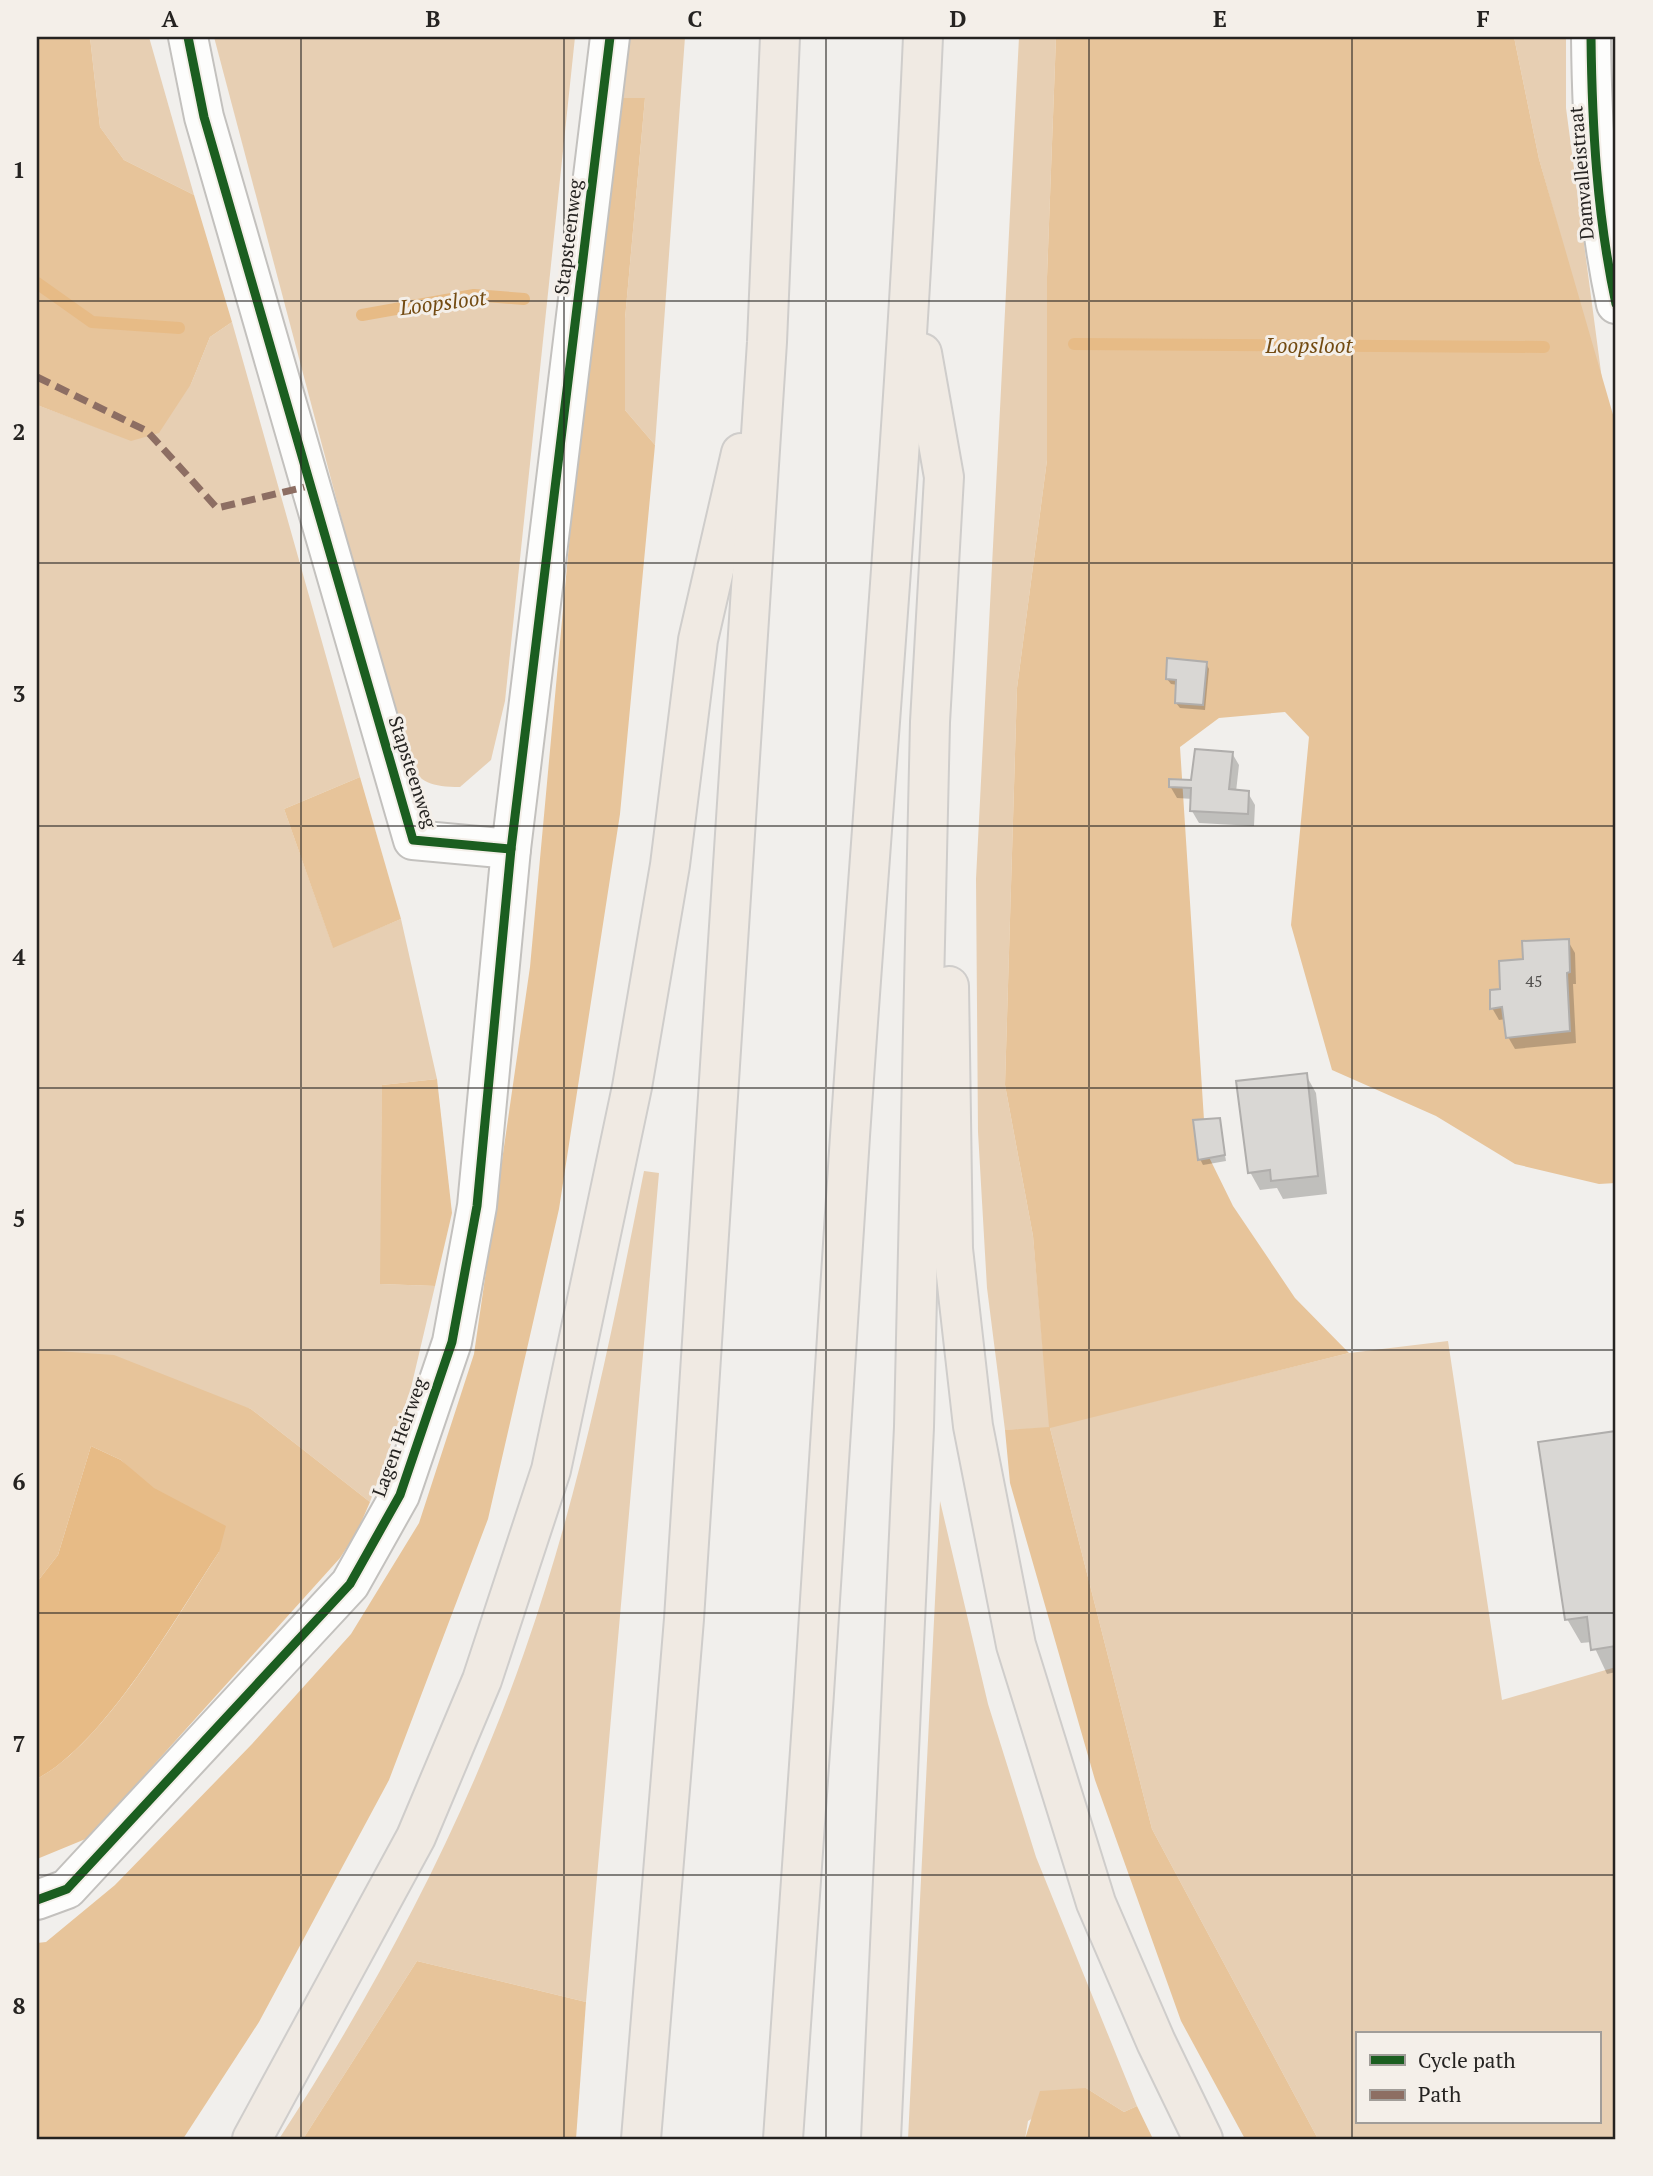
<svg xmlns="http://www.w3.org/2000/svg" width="1653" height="2176" viewBox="0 0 1653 2176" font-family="'PT Serif',serif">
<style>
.green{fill:#e7cfb3;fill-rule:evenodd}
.forest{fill:#e7c49a}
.water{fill:#e7bb86}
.shadow{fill:#0003}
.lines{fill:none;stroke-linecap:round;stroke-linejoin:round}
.stream{stroke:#e7bb86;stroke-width:12}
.building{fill:#d9d7d4;stroke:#b0aeac;stroke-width:2}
.minor-casing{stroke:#c3c1be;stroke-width:42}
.highway-casing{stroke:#cfcdcb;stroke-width:42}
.minor{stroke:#fdfdfc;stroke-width:38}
.highway{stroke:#f0eae3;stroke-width:38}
.quiet{stroke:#8d6e63;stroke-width:7;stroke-dasharray:14 7;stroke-linecap:butt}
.cycleway-casing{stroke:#f4efe9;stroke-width:13}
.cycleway{stroke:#1b5e20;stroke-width:9}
.grid{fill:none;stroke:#252321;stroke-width:2;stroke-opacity:0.55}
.labels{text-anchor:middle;stroke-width:6;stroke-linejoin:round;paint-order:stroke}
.number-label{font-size:16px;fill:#52504e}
.street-label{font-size:19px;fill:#252321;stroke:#f4efe9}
.water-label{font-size:21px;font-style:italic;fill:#734b12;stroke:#f4efe9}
.neatline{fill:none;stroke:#252321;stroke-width:2.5}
.grid-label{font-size:23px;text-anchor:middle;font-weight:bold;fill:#252321}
</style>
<rect width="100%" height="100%" fill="#f1efec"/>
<g class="green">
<polygon points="90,37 149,37 194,195 124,160 100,127"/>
<path d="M214 37H575L505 701 491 760 460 787C427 787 416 781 403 751Z"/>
<polygon points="627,37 685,37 655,445 625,410 625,319 645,98 621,98"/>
<path d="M1019 37H1056L1047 277V460L1017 688 1005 1085 1033 1236 1050 1427 1349 1353 1448 1341 1502 1700 1616 1667V2139H1318L1152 1829 1050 1428 1005 1430 987 1288 978 1132 976 879ZM1357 2034H1599V2122H1357Z"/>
<polygon points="1514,37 1566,37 1566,108 1603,387 1539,159"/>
<polygon points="232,322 360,777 284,809 333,947 401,919 437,1079 382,1085 381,1284 435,1286 410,1392 370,1502 251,1409 42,1350 37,1351 37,405 131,440 191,384 210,337"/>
<path d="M644 1171 659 1173 586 2002 417 1961 303 2139H279C376 1990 465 1822 524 1653 579 1497 612 1333 644 1171Z"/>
<polygon points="940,1501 988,1704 1036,1857 1137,2106 1124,2112 1086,2088 1028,2121 1025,2139 908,2139"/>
</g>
<g class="forest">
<polygon points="37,37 90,37 100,127 124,160 194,195 232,322 210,337 191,384 159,433 131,441 37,405"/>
<polygon points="1056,37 1514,37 1539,159 1616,425 1614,717 1616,721 1616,1183 1599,1184 1515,1164 1436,1116 1332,1070 1291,925 1309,737 1285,712 1219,718 1180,747 1206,1151 1233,1206 1295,1298 1349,1353 1050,1428 1152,1829 1318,2139 1245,2139 1181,2021 1095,1780 1010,1483 1005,1430 1049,1427 1033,1236 1005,1085 1017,688 1047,460 1047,277"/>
<polygon points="621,98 645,98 625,319 625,410 655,445 620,814 559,1209 488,1519 389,1780 259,2022 183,2139 37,2139 37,1943 46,1942 115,1885 252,1744 351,1634 419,1523 474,1354 530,967 572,512"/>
<polygon points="360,777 401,919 333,948 284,809"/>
<polygon points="437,1079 452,1213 435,1286 380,1284 382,1085"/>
<path d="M42 1350 114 1355 251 1409 370 1502 357 1532 340 1558 88 1838 37 1859V1779C105 1743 176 1618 219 1552L121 1460 91 1446 58 1555 37 1582V1351Z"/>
<polygon points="417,1961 586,2002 576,2139 303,2139"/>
<polygon points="1086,2088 1124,2112 1137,2106 1153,2139 1025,2139 1040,2091"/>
</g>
<path class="water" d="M91 1446 121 1460 154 1488 226 1526 219 1552C176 1617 105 1743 37 1779V1582L58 1555Z"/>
<g class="shadow">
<polygon points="1206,663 1209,669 1205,710 1180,708 1176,703 1178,685 1171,684 1167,679"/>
<polygon points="1232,753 1239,765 1236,792 1248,793 1255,805 1254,826 1199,823 1192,811 1193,799 1177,798 1170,786 1193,782"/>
<polygon points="1568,941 1575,953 1576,984 1573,984 1576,1043 1515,1049 1508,1037 1506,1019 1499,1020 1492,1008 1525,961"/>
<polygon points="1306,1075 1316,1093 1327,1194 1283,1199 1277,1188 1260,1190 1250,1172"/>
<polygon points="1219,1120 1226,1161 1203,1165 1200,1159"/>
<polygon points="1616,1433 1616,1672 1607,1674 1592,1642 1581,1643 1567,1619 1540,1444"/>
</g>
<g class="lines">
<g class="stream">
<polyline points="37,283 92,322 179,328"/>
<polyline points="362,315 474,295 524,299"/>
<polyline points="1074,344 1544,347"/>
</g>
</g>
<g class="building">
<polygon points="1167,658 1207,662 1203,705 1175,703 1176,680 1166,679"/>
<polygon points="1195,749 1233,752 1229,789 1249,791 1248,814 1190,811 1191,788 1169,787 1169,779 1191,780"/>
<polygon points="1569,939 1570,972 1567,973 1570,1031 1506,1038 1502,1007 1490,1009 1490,990 1500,989 1499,961 1523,959 1522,941"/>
<polygon points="1307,1073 1318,1176 1271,1181 1270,1170 1248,1173 1236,1081"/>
<polygon points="1220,1118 1225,1155 1198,1160 1193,1120"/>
<polygon points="1616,1431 1616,1646 1591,1650 1587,1617 1565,1620 1538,1442"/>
</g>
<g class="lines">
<defs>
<g id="minor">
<polyline points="188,37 204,117 413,840 511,849"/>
<path d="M1591 37C1592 127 1597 216 1616 304"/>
<polyline points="37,1900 67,1889 350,1584 400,1495 452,1342 477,1206 511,849 610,37"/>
</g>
<g id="highway">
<polyline points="949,986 953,1249 973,1426 1016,1645 1096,1903 1156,2042 1203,2139"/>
<polyline points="252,2139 416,1837 482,1680 551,1470 632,1087 670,865 698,640 741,453"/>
<polyline points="641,2139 684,1619 767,342 780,37"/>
<path d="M783 2139C808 1805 828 1470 850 1136 875 769 907 404 923 37"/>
<polyline points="881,2139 914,1427 930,722 944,477 922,353"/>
</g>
</defs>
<use href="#minor" class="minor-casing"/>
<use href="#highway" class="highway-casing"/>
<use href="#minor" class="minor"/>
<use href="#highway" class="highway"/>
<polyline class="quiet" points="37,377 147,431 217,508 309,486"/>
<defs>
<g id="cycleway">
<polyline points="188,37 204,117 413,840 511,849"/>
<path d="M1591 37C1592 127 1597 216 1616 304"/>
<polyline points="37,1900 67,1889 350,1584 400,1495 452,1342 477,1206 511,849 610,37"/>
</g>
</defs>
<use href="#cycleway" class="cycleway-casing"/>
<use href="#cycleway" class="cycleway"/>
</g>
<path class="grid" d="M301 37V2139M564 37V2139M826 37V2139M1089 37V2139M1352 37V2139M37 301H1616M37 563H1616M37 826H1616M37 1088H1616M37 1350H1616M37 1613H1616M37 1875H1616"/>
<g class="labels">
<g class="number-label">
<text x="1534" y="987">45</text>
</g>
<g class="street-label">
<text transform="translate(1581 173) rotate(-95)" y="7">Damvalleistraat</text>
<text transform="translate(568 237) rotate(-83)" y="7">Stapsteenweg</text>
<text transform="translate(413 772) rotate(72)" y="7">Stapsteenweg</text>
<text transform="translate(399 1437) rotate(-70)" y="7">Lagen Heirweg</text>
</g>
<g class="water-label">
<text transform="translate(443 303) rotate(-7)" y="7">Loopsloot</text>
<text x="1309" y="353">Loopsloot</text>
</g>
</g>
<rect width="1653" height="2176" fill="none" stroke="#f4efe9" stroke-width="77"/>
<rect x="1356" y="2032" width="245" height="91" fill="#f4efe9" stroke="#a19d99" stroke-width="2"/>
<rect x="1370" y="2055" width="35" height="10" fill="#1b5e20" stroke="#a19d99" stroke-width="2"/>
<text x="1418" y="2068" font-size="21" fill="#252321">Cycle path</text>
<rect x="1370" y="2090" width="35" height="10" fill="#8d6e63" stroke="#a19d99" stroke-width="2"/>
<text x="1418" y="2102" font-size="21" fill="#252321">Path</text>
<rect x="38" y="38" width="1576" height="2100" class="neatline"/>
<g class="grid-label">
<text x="170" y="27">A</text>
<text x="433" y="27">B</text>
<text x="695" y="27">C</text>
<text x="958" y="27">D</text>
<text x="1220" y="27">E</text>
<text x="1483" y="27">F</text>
<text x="19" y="178">1</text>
<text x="19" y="440">2</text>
<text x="19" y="702">3</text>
<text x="19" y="965">4</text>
<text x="19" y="1227">5</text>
<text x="19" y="1490">6</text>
<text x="19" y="1752">7</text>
<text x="19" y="2014">8</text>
</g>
</svg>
